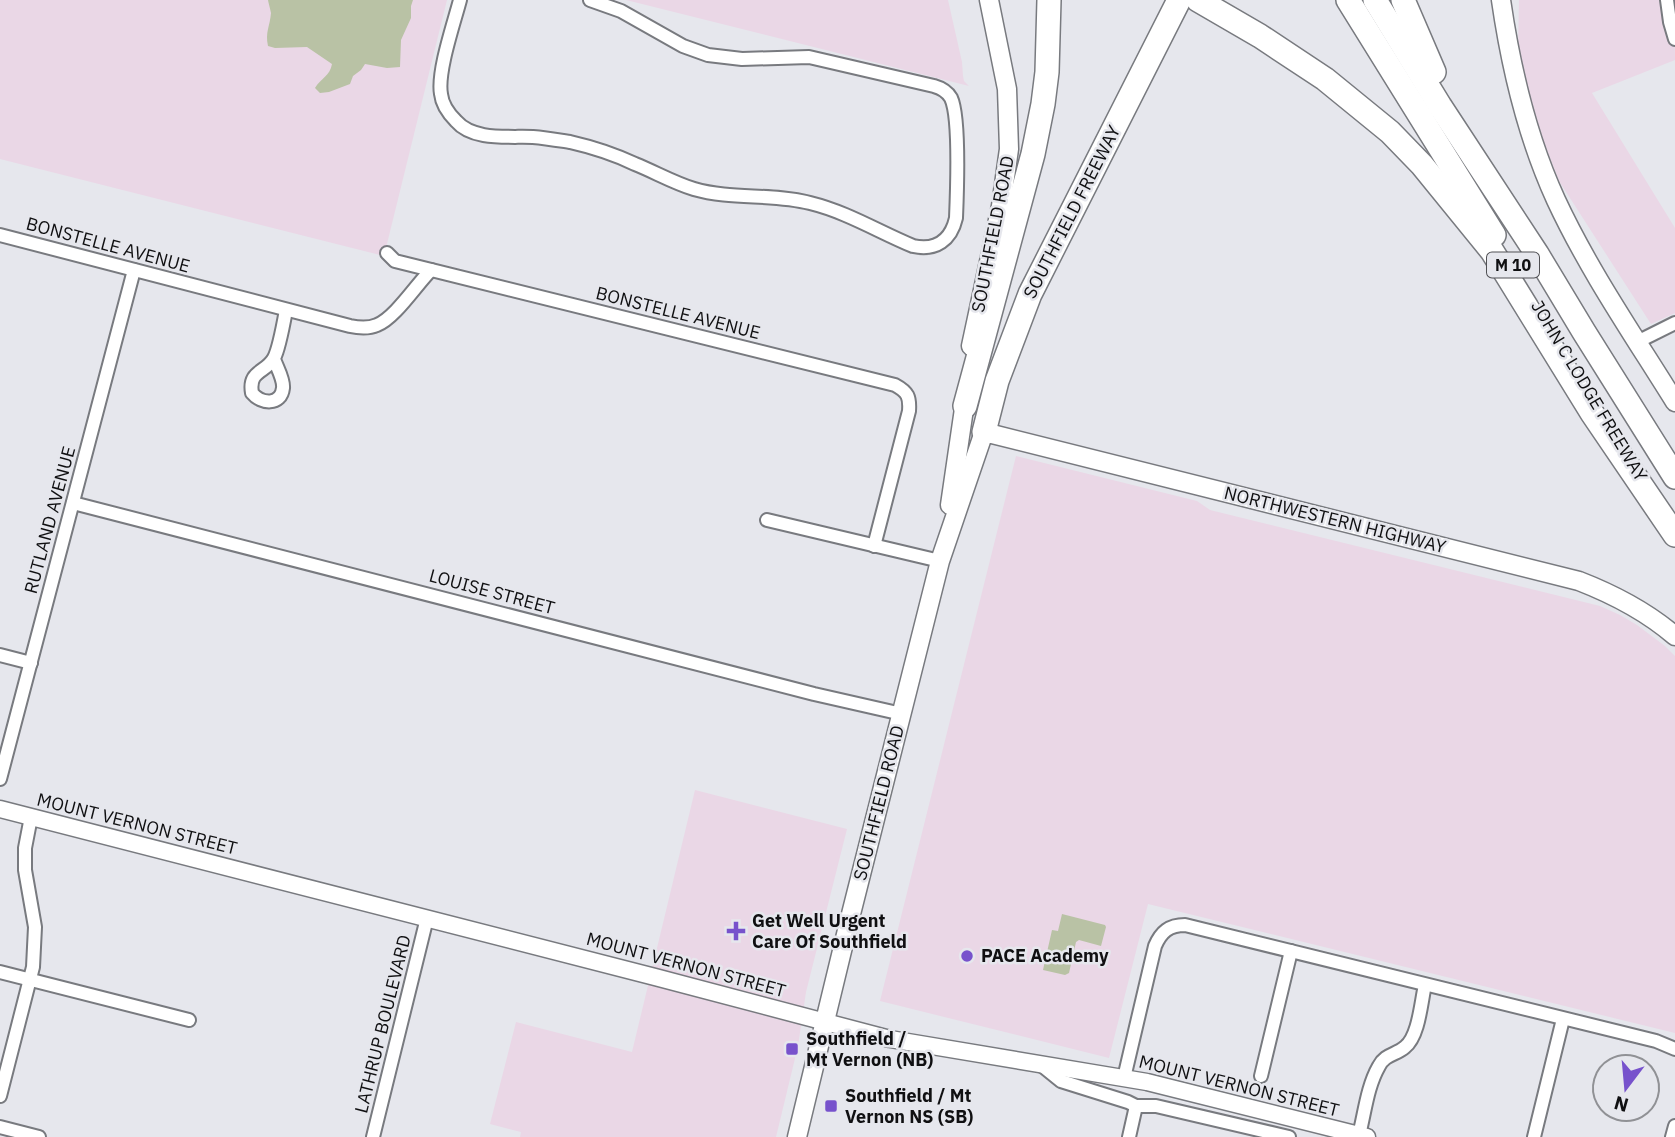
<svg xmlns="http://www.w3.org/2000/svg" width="1675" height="1137" viewBox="0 0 1675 1137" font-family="'IBM Plex Sans',sans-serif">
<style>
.commercial{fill:#ead7e6}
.green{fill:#b9c2a5}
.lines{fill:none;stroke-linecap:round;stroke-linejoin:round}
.minor-casing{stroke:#787a7f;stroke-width:16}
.tertiary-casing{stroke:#787a7f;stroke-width:19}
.secondary-casing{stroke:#787a7f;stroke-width:21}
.motorway-casing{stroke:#787a7f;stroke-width:26}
.minor{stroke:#fff;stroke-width:12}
.tertiary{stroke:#fff;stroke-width:16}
.secondary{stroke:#fff;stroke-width:18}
.motorway{stroke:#fff;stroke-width:23}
.poi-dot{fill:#7752cc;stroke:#e6e7ed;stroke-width:2.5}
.labels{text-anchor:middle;stroke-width:5;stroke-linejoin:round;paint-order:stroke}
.shield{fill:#e6e7ed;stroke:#505054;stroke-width:2}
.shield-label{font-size:16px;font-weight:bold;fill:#101012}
.street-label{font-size:18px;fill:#101012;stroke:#e6e7ed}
.poi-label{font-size:18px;font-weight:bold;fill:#101012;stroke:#e6e7ed;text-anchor:start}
</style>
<rect width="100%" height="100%" fill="#e6e7ed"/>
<g class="commercial">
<polygon points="0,0 447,0 384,256 0,159"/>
<polygon points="626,0 948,0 962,62 963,76 964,81 969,86"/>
<polygon points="1519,0 1674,0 1675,60 1592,93 1675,228 1675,313 1651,324 1559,181 1534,118 1518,52"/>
<polygon points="1016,456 1197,501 1210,510 1600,606 1620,615 1637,625 1665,646 1675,656 1675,1033 1148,904 1109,1058 880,1001"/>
<polygon points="695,790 847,829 806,992 798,1046 776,1137 520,1137 521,1132 490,1124 516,1022 632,1052"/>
</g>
<g class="green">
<path d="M268 0H413L411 6V18L401 40 400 67 387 68 365 64 361 70 353 76 350 84 329 92 320 93 315 88C321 78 330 76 332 64L307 47 275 48 268 46C265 32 270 26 271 13 271 12 268 1 268 0Z"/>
<polygon points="1062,914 1105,925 1106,927 1101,946 1079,940 1076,942 1069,973 1065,975 1043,970 1052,930 1058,931"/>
</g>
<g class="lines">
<defs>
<g id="minor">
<path d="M460 0C454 23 437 72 441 94 442 104 449 114 456 121 473 141 509 136 533 137 545 138 557 140 570 142 592 147 614 154 635 164 655 172 674 183 694 189 732 200 772 193 810 203 847 212 879 232 913 246 936 251 951 240 956 218 957 194 960 117 951 98 947 91 941 88 934 86L809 57 742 59 708 55 683 46 621 11 590 0"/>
<polyline points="1667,0 1670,22 1675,39"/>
<path d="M0 235 350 326C359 328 368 329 377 325 395 318 416 285 431 270"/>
<path d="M387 253 395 261 895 385C908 392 910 397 909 411L874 546"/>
<polyline points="1637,342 1675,323"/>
<path d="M274 359C277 368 284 379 283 388 281 406 261 404 252 393 248 370 266 373 274 358 279 349 284 321 286 310"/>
<polyline points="73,503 814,694 902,714"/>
<polyline points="767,520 940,561"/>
<polyline points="0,655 31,663"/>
<polyline points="0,779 134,270"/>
<polyline points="0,972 189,1020"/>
<polyline points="1040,1064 1061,1081 1128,1102 1136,1106 1156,1106 1289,1137"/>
<polyline points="1261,1076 1291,951"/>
<path d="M1124 1078 1155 946C1161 932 1169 925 1185 925L1656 1041 1675 1049"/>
<polyline points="0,1096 33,967 35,927 25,870 25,848 31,817"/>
<polyline points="0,1127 39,1137"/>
<path d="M1359 1135C1365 1112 1367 1087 1379 1066 1385 1054 1396 1055 1405 1047 1419 1036 1421 1002 1425 985"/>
<polyline points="373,1137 427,918"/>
<polyline points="1129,1137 1136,1106"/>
<polyline points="1534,1137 1563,1019"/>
<polyline points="1672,1137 1675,1126"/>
</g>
<polyline id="tertiary" points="0,809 655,977 890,1039 1147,1082 1367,1137"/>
<g id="secondary">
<path d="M1501 0C1511 69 1527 137 1556 200 1589 271 1634 336 1675 402"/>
<polyline points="971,346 1001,206 1009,149 1007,89 989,0"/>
<polyline points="950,505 966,395"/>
<path d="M797 1137 848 926 940 561 984 432 1579 581C1615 595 1646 611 1675 636"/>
</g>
<g id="motorway">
<polyline points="1198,0 1260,36 1325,79 1390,132 1422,165 1492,251 1592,413 1675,535"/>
<polyline points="1348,0 1494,235"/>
<polyline points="1375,0 1440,106 1537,254 1584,332 1675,477"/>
<polyline points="1403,0 1434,72"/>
<polyline points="965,406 1033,154 1043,104 1047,72 1049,0"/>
<polyline points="984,432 997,381 1030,294 1179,0"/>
</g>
</defs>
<use href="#minor" class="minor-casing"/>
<use href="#tertiary" class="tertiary-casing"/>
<use href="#secondary" class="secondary-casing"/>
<use href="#motorway" class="motorway-casing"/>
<use href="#minor" class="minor"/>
<use href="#tertiary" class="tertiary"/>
<use href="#secondary" class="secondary"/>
<use href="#motorway" class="motorway"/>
</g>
<g class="poi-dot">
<path d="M732.5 920.5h7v7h7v7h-7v7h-7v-7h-7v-7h7z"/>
<circle cx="967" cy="956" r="7"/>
<rect x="785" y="1042" width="14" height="14" rx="3.5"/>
<rect x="824" y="1099" width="14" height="14" rx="3.5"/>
</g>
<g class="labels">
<rect class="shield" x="1487" y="252.5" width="52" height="25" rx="5"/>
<g class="shield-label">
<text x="1513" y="271">M 10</text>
</g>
<g class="street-label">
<text transform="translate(1072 212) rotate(-63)" y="6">SOUTHFIELD FREEWAY</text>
<text transform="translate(993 234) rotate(-79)" y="6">SOUTHFIELD ROAD</text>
<text transform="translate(108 245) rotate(15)" y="6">BONSTELLE AVENUE</text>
<text transform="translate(678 313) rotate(14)" y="6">BONSTELLE AVENUE</text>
<text transform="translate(1589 391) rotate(59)" y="6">JOHN C LODGE FREEWAY</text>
<text transform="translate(50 520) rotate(-75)" y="6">RUTLAND AVENUE</text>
<text transform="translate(1335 520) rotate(14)" y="6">NORTHWESTERN HIGHWAY</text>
<text transform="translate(492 592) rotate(15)" y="6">LOUISE STREET</text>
<text transform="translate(879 803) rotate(-76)" y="6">SOUTHFIELD ROAD</text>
<text transform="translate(137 824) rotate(14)" y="6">MOUNT VERNON STREET</text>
<text transform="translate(686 965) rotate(15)" y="6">MOUNT VERNON STREET</text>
<text transform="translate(383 1024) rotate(-76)" y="6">LATHRUP BOULEVARD</text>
<text transform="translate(1239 1086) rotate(14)" y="6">MOUNT VERNON STREET</text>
</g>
<g class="poi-label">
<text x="752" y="927">Get Well Urgent<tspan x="752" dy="21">Care Of Southfield</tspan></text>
<text x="981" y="962">PACE Academy</text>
<text x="806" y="1045">Southfield /<tspan x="806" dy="21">Mt Vernon (NB)</tspan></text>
<text x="845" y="1102">Southfield / Mt<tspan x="845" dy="21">Vernon NS (SB)</tspan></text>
</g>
</g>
<g transform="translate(1626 1088) rotate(196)"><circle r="33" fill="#e6e7ed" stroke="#909195" stroke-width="2"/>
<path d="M0-5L12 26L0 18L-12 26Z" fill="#7752cc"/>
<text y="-10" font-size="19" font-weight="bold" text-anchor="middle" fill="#101012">N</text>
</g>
</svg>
